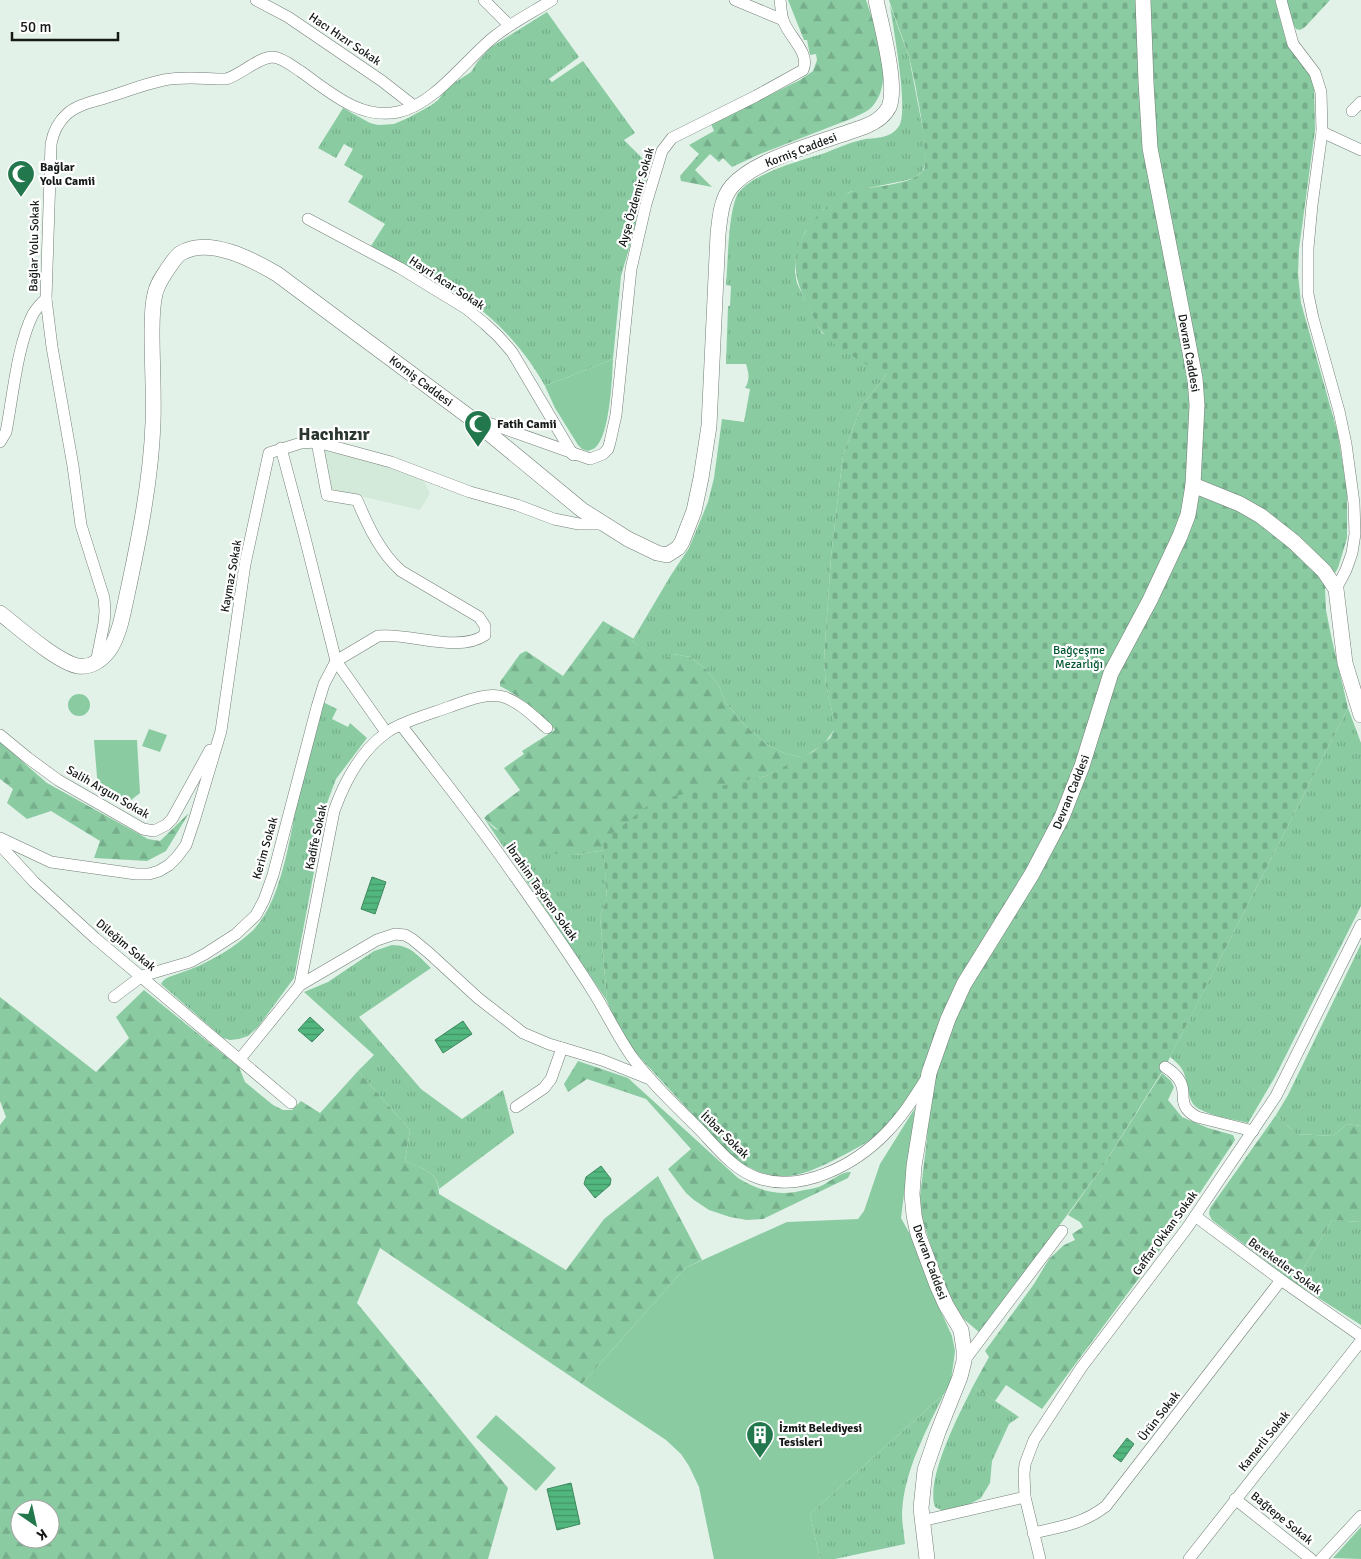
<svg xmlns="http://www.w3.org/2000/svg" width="1361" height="1559" viewBox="0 0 1361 1559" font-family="Signika,sans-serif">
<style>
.built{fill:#d3e9da}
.grass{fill:url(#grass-tufts)}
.forest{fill:url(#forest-firs);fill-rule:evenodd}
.cemetery{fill:url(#cemetery-stones)}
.green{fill:#8acba2}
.water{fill:url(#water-rules);stroke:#3f885f}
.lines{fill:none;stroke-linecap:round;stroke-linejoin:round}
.minor-casing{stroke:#727e76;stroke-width:12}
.secondary-casing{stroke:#727e76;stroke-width:16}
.minor{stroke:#fff;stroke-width:11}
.secondary{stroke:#fff;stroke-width:15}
.labels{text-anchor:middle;stroke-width:4.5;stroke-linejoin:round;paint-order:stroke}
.street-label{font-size:12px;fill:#151a17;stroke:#fff}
.poi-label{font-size:12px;font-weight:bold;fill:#151a17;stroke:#fff;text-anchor:start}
.park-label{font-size:12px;fill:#025631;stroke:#fff}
.district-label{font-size:18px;font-weight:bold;fill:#2a362e;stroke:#fff}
</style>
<defs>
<pattern id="grass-tufts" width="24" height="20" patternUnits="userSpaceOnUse" patternTransform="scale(1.25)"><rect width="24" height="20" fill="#8acba2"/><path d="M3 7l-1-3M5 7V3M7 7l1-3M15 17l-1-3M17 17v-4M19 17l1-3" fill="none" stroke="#76ae8b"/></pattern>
<pattern id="forest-firs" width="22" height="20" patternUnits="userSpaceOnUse" patternTransform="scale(1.25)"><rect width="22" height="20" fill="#8acba2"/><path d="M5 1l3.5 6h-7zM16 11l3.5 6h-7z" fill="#76ae8b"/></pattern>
<pattern id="cemetery-stones" width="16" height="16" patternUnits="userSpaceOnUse" patternTransform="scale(1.25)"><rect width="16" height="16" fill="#8acba2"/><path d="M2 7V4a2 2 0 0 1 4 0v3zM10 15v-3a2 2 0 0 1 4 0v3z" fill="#76ae8b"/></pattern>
<pattern id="water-rules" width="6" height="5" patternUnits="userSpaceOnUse" patternTransform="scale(1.25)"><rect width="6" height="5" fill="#51b77e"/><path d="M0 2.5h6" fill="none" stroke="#429466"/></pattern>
</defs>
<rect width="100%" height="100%" fill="#e3f2e8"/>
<polygon class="built" points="322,450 390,467 419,478 425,483 430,493 420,510 331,489"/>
<g class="grass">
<path d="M890 5 909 57 924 135 926 162 922 172 914 178 903 181 849 192 824 209 805 232 799 245 796 258 795 272 797 283 804 298 822 333 886 375 861 407 843 455 831 557 824 660 826 686 834 719V730L824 744 802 758 784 753 766 744 744 724 726 703 719 686 706 669 690 657 674 654 662 662 632 641 671 575 689 548 708 502 714 478 722 419 744 422 750 389 745 388C750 379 749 374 746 364H726L728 306H730L731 286 726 285C728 265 728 207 739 192 754 173 802 160 825 153 837 148 849 143 861 140 874 137 890 140 899 126 909 110 893 28 890 5Z"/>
<path d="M547 12 579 57 549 79 552 82 583 61 633 130 635 133 624 140 645 161 648 172 641 208 621 276 613 359 545 386C524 349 493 314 456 293 428 276 398 264 371 246L385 224 348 202 363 176 344 165 353 149 344 144 336 158 318 148 343 108 370 123 378 125 394 124 408 118 430 106 438 100 448 87 471 72 478 61 491 47Z"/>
<path d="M323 702 337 709 332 719 348 727 350 723 367 738 336 779 327 803 294 978 258 1027 248 1036 239 1039 230 1040 223 1038 161 984C164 977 173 976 180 973 204 965 230 951 250 933 284 903 291 826 301 783 308 756 315 729 323 702Z"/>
<path d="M1348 708 1361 743V906L1275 1077 1248 1123C1233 1119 1214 1117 1199 1109 1186 1102 1189 1083 1183 1071 1180 1065 1175 1061 1170 1057Z"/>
<polygon points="484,818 495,829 575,855 604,850 607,899 600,916 607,1001"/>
<polygon points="1361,944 1361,1126 1347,1124 1333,1136 1296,1134 1276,1115 1288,1095"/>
<path d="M392 945C411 945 418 956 431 968L359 1017 421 1089 462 1119 503 1090 514 1133 439 1189C438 1171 418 1167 405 1161L410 1130 358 1071 374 1055 304 992 328 982 374 951Z"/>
<polygon points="1332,1220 1361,1222 1361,1325 1295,1283"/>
<path d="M973 1386 1019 1417 1009 1424 992 1461 990 1483 981 1498 966 1506 943 1511 935 1507C925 1478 960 1413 973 1386Z"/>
<path d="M944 1394C926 1431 904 1471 902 1513 902 1524 904 1534 905 1544L835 1559H820L810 1514Z"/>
</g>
<g class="forest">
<path d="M788 0H866C875 27 894 78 875 103 870 111 861 114 853 118L760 154 732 167 723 158 719 162 710 154 695 170 712 187 681 181 680 176 699 154 689 145 714 131 711 124 800 80 813 71 817 60 816 54 810 55 807 40H804Z"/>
<path d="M603 621 634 639 632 641 662 661 674 654 690 657 706 669 719 686 726 703 744 724 766 744 784 753 802 758 766 776 749 780 603 841 604 850 575 855 543 853 512 842 484 818 487 815 520 790 504 768 524 754 522 751 555 730C539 711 521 697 500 686V682L520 654 526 651 563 676Z"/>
<polygon points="0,742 47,783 148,839 160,841 189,813 166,851 147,861 94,858 100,841 51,811 27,819 7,803 13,789 0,779"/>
<path d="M144 990 239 1067 245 1082 273 1105 283 1110H292L301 1101 320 1113 358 1071 410 1130 405 1161C423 1169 439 1171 439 1194L566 1270 604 1219 658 1176 702 1260 685 1268 582 1384 380 1248 357 1303 508 1488 488 1559H0V1125L6 1117 0 1101V997L96 1072 129 1038 116 1017ZM20 1509H50V1539H20Z"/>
<path d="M578 1061 628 1078 738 1178C759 1191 780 1197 804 1190 811 1189 817 1188 823 1185 832 1180 841 1172 851 1172L848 1178 763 1219 747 1220 730 1217 709 1210 694 1200 686 1193 668 1169 691 1149 646 1099 587 1079 568 1092 564 1084Z"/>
<polygon points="1162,1073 1171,1081 1174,1087 1168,1100 1182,1117 1208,1128 1233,1135 1235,1140 1182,1220 1042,1409 1006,1385 995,1401 973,1386 989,1357 985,1351 1034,1284 1049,1259 1064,1245 1075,1240 1072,1234 1083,1227 1080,1222 1068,1215 1101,1169"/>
<polygon points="1276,1115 1296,1134 1333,1136 1347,1124 1361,1126 1361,1222 1332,1220 1295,1283 1212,1220 1209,1214 1210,1208"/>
</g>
<g class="cemetery">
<path d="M889 0H1275L1286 41 1293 53 1308 70 1312 78 1314 86 1315 130 1299 249 1298 274 1301 303 1338 434 1347 492V538L1338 568 1325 589 1326 610 1332 640 1348 708 1165 1067 1101 1169 980 1333 958 1314 943 1284 922 1218 920 1196 927 1139 929 1074C918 1089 905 1111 892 1123 877 1137 858 1148 840 1157 797 1179 776 1186 733 1158L632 1049 610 1009 607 1001 600 916 607 899 603 841 646 807 661 799 766 776 814 751 830 738 834 730V719L826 686 824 660 831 557 843 455 861 407 886 375C867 364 837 350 823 333 818 327 814 318 810 310 790 273 789 247 819 214 827 206 839 196 850 192 866 186 916 186 924 169 930 153 914 76 909 57 903 38 895 19 889 0Z"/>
<polygon points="1287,0 1330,0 1305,27 1300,30 1296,29 1291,20"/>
</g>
<g class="green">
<path d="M613 359C612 379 610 435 595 448 595 448 589 451 588 451L582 449 578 445 555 408 545 386Z"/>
<circle cx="79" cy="705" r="11"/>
<polygon points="149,729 167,735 160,752 142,746"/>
<polygon points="94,740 137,740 140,793 125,805 98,789"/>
<polygon points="915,1108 901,1218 911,1236 929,1285 952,1336 955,1351 951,1381 944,1394 810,1514 820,1559 714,1559 699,1487 689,1466 681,1454 666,1440 582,1384 685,1268 787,1222 858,1219 864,1211 880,1164"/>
<polygon points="496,1415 556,1468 536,1491 476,1437"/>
<polygon points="1361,1527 1361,1559 1333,1558"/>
</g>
<g class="water">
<polygon points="372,877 386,882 375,914 361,909"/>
<polygon points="310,1017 324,1030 312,1042 298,1030"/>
<polygon points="463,1021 472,1034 443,1053 435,1040"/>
<polygon points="601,1166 611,1179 610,1185 595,1198 584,1184 586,1177"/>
<polygon points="1127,1438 1134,1444 1121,1462 1113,1456"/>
<polygon points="571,1483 580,1524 557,1530 547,1489"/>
</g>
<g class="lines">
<defs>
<g id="minor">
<polyline points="256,0 288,17 382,81 414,106"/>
<polyline points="484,0 509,25"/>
<polyline points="735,0 783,20"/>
<polyline points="1281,0 1293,44 1315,73 1321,92 1322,132 1312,205 1308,248 1308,294 1313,318 1339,411 1346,444 1354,503 1355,534 1352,553 1346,570 1336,589"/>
<polyline points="1352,111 1361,102"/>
<polyline points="1322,132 1361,150"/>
<polyline points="308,219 400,268 467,309 485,324 498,336 512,352 573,455"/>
<path d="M477 419 590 459 603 454 608 449 610 442 616 415 631 269 646 204 662 151 672 138 756 96 803 70C811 53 788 36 783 20 781 14 781 6 780 0"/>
<path d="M0 442 6 432C13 396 17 346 33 314 37 308 41 303 46 299"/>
<polyline points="281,448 304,534 336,661 386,732"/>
<path d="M96 663 104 623 105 611 104 598 81 525 73 466 52 347 46 299 51 144C53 133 58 122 67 114 77 105 92 102 105 98 125 92 144 84 164 80 184 76 205 79 226 79 241 75 258 57 273 57 283 58 292 66 300 71 329 91 359 120 398 112 434 105 466 59 495 36 513 22 533 12 552 0"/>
<path d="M401 725C437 772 475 819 509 868 538 909 567 950 594 993 607 1014 618 1037 632 1057 652 1084 677 1107 700 1130 717 1148 734 1170 758 1178 802 1193 855 1165 886 1133 902 1117 914 1098 926 1079"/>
<polyline points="0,735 28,758 58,780 143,829 154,831 166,825 172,819 210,750"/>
<polyline points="0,838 51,862 136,874 149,874 159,871 169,865 177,857 186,845 195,818 221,731 245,564 269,453 301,443 317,442 391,462 470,492 517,505 554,519 579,524 603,524"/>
<polyline points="0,845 34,882 95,938 291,1103"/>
<polyline points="300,985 377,940 395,934 405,935 412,939 429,953 478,998 523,1033 549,1044 602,1060 647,1078"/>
<path d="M114 997 142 976 190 962 205 954 236 934 256 915 264 900 273 875 317 707 324 684 336 661 378 636C410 632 457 654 485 635V626L479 617 401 571C380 552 368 526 357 500L327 495 317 442"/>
<path d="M240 1059 300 985 334 811C344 783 361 751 386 733 398 723 433 713 449 707 466 701 486 692 504 697 521 703 534 717 547 728"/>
<path d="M1165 1067C1175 1073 1183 1081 1183 1093 1183 1097 1183 1102 1185 1106 1187 1111 1192 1114 1197 1117L1253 1131"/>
<polyline points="516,1107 544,1088 551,1079 562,1048"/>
<polyline points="1195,1216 1281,1280 1361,1336"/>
<polyline points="964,1361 1062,1231"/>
<polyline points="1235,1499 1311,1559"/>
<polyline points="921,1521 1025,1497"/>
<path d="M1033 1533C1060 1527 1083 1524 1106 1506L1281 1280"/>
<polyline points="1040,1559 1025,1497 1024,1474 1025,1464 1034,1440 1081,1368 1187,1228 1276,1096 1361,925"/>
<polyline points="1189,1559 1361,1341"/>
<polyline points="1321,1559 1361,1516"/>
</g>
<g id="secondary">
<polyline points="1193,485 1240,504 1261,516 1294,542 1324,571 1336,589 1345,663 1361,715"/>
<path d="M0 613C18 627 57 662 78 666 92 668 103 659 110 649 120 633 123 613 127 595 139 539 151 480 153 423 154 392 152 362 152 332 152 319 152 306 155 294 157 284 163 276 169 267 172 263 176 256 181 253 209 236 253 260 277 274L468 416 582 510 628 539 657 553 667 555 678 548 682 542 694 511 701 478 709 426 718 234C720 217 721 199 732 186 757 157 830 140 866 126 876 122 884 117 889 107 898 86 881 24 876 0"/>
<polyline points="927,1559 921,1508 925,1470 938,1432 960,1377 964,1361 964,1350 961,1330 946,1305 937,1285 918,1234 914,1215 912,1194 914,1166 929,1073 948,1019 964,984 1032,874 1062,817 1082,766 1111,673 1150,600 1180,536 1188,515 1193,485 1197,405 1195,378 1150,148 1146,82 1143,0"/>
</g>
</defs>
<use href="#minor" class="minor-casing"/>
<use href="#secondary" class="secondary-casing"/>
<use href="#minor" class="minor"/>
<use href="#secondary" class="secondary"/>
</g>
<defs>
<symbol id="mosque-pin" viewBox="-11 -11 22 30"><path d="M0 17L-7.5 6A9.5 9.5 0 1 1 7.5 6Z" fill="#22784c" stroke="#fff"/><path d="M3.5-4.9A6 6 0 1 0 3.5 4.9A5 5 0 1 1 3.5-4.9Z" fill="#fff"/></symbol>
<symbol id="building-pin" viewBox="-11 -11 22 30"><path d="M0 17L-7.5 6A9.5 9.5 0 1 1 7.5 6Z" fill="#22784c" stroke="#fff"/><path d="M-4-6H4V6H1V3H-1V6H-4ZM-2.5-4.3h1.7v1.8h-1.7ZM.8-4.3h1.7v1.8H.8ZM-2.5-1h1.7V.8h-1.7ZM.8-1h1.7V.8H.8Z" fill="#fff"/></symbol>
</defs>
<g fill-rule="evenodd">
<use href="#mosque-pin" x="5" y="158" width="32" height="43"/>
<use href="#mosque-pin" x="462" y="408" width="32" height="43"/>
<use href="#building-pin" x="744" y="1419" width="32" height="43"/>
</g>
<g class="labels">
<g class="street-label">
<text transform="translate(345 39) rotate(34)" y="4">Hacı Hızır Sokak</text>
<text transform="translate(801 150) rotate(-21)" y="4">Korniş Caddesi</text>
<text transform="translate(636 197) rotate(-74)" y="4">Ayşe Özdemir Sokak</text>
<text transform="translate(34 246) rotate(-89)" y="4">Bağlar Yolu Sokak</text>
<text transform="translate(447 283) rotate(33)" y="4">Hayri Acar Sokak</text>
<text transform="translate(1189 353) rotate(80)" y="4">Devran Caddesi</text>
<text transform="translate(421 381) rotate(37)" y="4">Korniş Caddesi</text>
<text transform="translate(231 576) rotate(-80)" y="4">Kaymaz Sokak</text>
<text transform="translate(108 792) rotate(30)" y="4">Salih Argun Sokak</text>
<text transform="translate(1071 792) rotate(-68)" y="4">Devran Caddesi</text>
<text transform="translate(316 837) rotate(-78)" y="4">Kadife Sokak</text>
<text transform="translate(265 848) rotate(-74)" y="4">Kerim Sokak</text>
<text transform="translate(542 892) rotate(55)" y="4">İbrahim Taşören Sokak</text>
<text transform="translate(126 945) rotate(40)" y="4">Dileğim Sokak</text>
<text transform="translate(725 1135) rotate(44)" y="4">İtibar Sokak</text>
<text transform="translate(1165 1233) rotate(-54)" y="4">Gaffar Okkan Sokak</text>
<text transform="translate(930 1262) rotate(70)" y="4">Devran Caddesi</text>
<text transform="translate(1285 1266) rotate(36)" y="4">Bereketler Sokak</text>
<text transform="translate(1159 1416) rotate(-52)" y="4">Ürün Sokak</text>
<text transform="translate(1264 1441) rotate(-51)" y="4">Kamerli Sokak</text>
<text transform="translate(1282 1518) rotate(39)" y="4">Bağtepe Sokak</text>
</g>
<g class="poi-label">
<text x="40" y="171">Bağlar<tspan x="40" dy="14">Yolu Camii</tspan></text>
<text x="497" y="428">Fatih Camii</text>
<text x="779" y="1432">İzmit Belediyesi<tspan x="779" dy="14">Tesisleri</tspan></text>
</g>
<g class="park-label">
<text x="1079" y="654">Bağçeşme<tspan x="1079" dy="14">Mezarlığı</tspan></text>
</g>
<g class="district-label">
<text x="334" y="440">Hacıhızır</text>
</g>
</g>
<g transform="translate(35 1524) rotate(146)"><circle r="24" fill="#ffffff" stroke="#a1a3a2"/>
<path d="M0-4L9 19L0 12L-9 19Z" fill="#22784c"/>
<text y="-8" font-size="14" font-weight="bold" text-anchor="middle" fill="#151a17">K</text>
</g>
<path d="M12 32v8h106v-8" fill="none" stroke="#151a17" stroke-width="2.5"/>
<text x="20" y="32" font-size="15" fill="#151a17" stroke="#ffffff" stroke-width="4" paint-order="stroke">50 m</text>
</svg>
